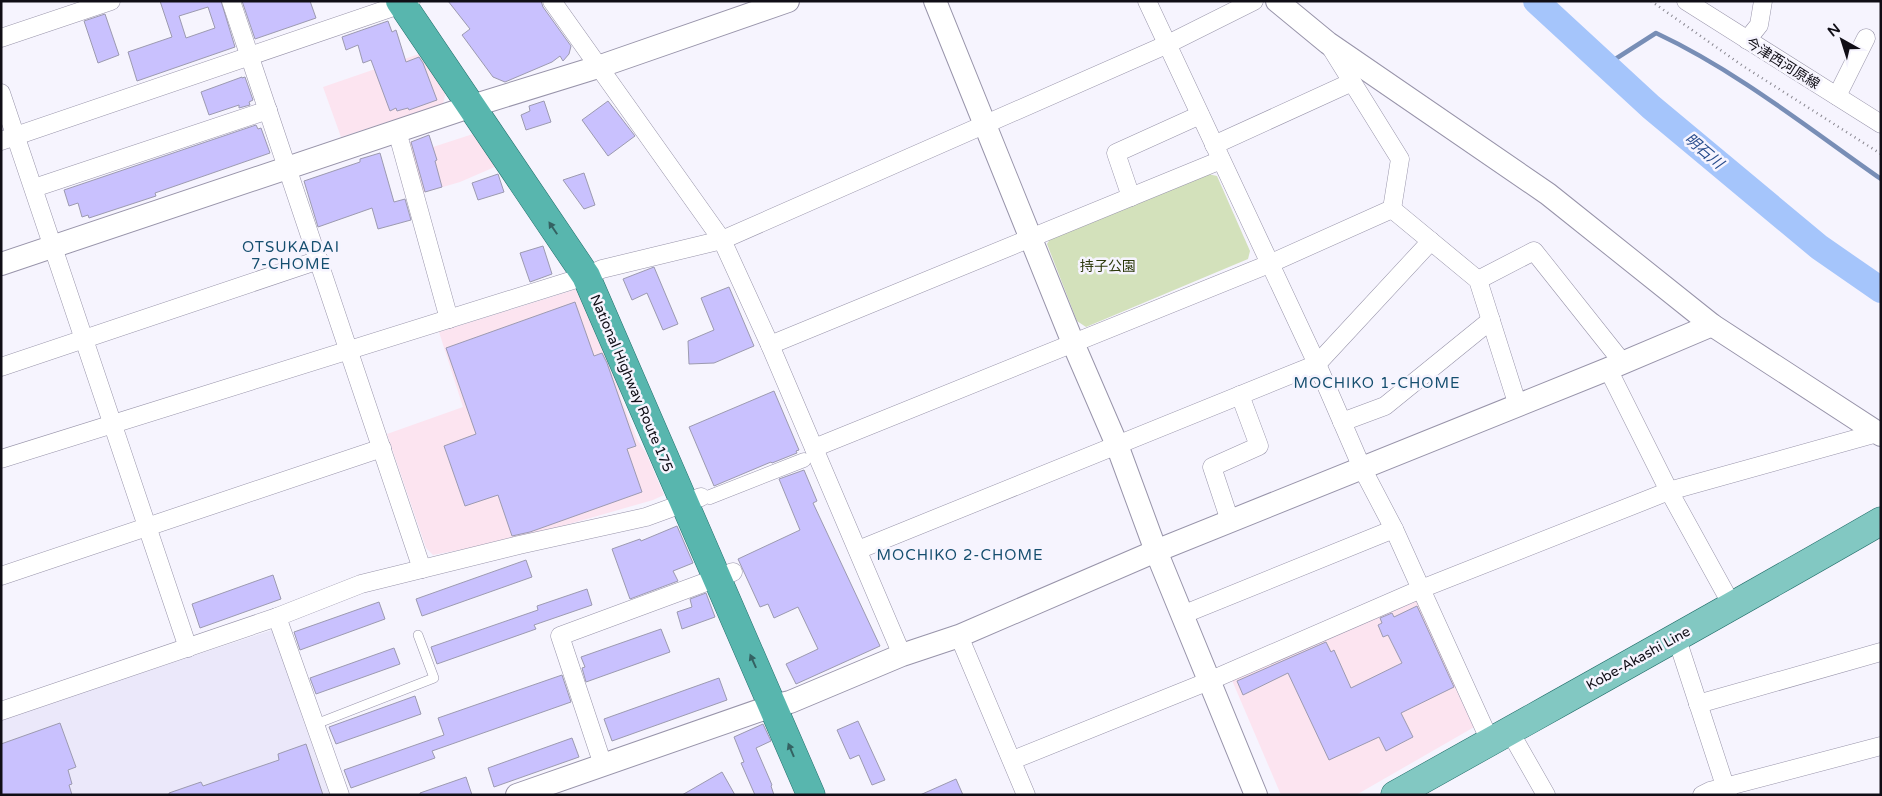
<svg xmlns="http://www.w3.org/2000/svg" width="1882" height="796" viewBox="0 0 1882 796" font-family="'Varela Round','Noto Sans JP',sans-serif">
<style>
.commercial{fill:#fce4f0}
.built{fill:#ebe8fa}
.green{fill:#d3e1bb}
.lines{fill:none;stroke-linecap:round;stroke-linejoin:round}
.stream{stroke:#788eb6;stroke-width:4.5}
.river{stroke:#a5c5fb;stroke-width:26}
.building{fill:#c9c1fe;stroke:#9c9ab0;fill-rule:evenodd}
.service-casing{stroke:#9894aa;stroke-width:10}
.pedestrian-casing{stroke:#9894aa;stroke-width:15}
.minor-casing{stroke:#9894aa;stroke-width:19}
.tertiary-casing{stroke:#9894aa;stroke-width:24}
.primary-casing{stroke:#24706c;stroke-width:29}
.trunk-casing{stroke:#24706c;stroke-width:29}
.path{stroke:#88868f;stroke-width:2.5;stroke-dasharray:1 4;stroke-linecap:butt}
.service{stroke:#fff;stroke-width:9}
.pedestrian{stroke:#fff;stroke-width:14}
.minor{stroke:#fff;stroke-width:18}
.tertiary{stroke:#fff;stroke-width:22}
.primary{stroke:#82c8c2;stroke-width:28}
.trunk{stroke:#58b6ae;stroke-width:28}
.oneway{fill:#346262}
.labels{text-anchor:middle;stroke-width:5;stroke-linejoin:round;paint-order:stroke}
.street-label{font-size:14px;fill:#100e16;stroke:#f6f4fe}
.park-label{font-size:14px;fill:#2c390b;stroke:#f6f4fe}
.water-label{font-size:15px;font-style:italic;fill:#274c8c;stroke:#f6f4fe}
.neighbourhood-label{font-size:15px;letter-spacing:1px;fill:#154e6f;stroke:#f6f4fe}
</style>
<rect width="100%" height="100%" fill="#f6f4fe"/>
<g class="commercial">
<polygon points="419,54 446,91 443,104 341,137 323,87"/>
<polygon points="476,133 497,166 460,182 419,194 407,143 426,136 430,148"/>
<polygon points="580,288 618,380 621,398 637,439 646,453 664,495 653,500 517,539 433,555 426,548 387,434 463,407 439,332"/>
<polygon points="1413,599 1420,602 1476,726 1356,795 1281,795 1231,678"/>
</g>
<polygon class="built" points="275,629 301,714 330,795 1,795 1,719"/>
<polygon class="green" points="1208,174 1217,176 1250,251 1248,259 1086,327 1077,321 1047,244 1052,236"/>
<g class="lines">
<path class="stream" d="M1606 65 1656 33C1737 71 1808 128 1881 179"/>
<polyline class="river" points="1536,1 1651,107 1819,247 1881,290"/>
</g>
<g class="building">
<path d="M160 1H221L235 47 137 81 128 52 172 37ZM208 7 215 28 186 38 179 16Z"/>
<polygon points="242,1 310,1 316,18 255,39"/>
<polygon points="448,1 541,1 543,7 571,46 569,54 563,61 560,56 552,62 505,82 493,77 462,35 470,29"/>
<polygon points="105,14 119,55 98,63 84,21"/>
<polygon points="388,21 392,32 396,30 406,62 419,57 423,63 437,100 409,110 408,108 397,111 396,108 390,111 371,60 363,63 358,45 346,50 342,37"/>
<polygon points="242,77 242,78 245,77 253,100 249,102 250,105 239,108 239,105 209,115 201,92"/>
<polygon points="544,101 551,122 526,130 521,115 530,111 529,106"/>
<polygon points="608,101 635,136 608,156 582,120"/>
<polygon points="256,125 258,129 261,128 270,153 155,193 156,196 89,218 88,215 82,217 78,203 69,206 64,190"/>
<polygon points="429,135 437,160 435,161 442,187 425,192 411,142"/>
<polygon points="380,153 394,202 405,199 411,220 378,229 372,208 318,227 304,181 360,162 360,159"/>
<polygon points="584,173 595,205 584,209 563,180"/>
<polygon points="498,174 504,192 478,200 472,183"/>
<polygon points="543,246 552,274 530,282 520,253"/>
<polygon points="654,267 678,324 663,330 647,293 632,300 623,279"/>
<polygon points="729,287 754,346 714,363 689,364 688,341 714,330 701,298"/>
<polygon points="575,302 594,356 602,353 607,363 636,446 627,449 642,492 530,532 512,536 498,495 465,506 444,446 476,434 446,348"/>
<polygon points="774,391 799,450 796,451 797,453 772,463 771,462 714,486 689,427"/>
<polygon points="804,470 817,501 813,503 880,646 796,684 786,664 818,649 798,607 774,618 768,604 760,607 738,559 800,530 779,479"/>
<polygon points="677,526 693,563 673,571 678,581 630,599 612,549 640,539 641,541"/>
<polygon points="526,560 532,577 422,616 416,599"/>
<polygon points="273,575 281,599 200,628 192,604"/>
<polygon points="587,589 592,605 534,625 536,629 437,664 431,647 538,610 537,606"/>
<polygon points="706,593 715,617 682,629 677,612 692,607 690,599"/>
<polygon points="379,602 385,619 300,650 294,632"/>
<polygon points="1417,606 1454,687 1401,713 1413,737 1386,751 1379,737 1329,760 1288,673 1243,695 1237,681 1326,642 1331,652 1334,650 1351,688 1402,663 1388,635 1383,637 1378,625 1382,623 1380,618 1392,613 1394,617"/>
<polygon points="661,629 670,652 586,682 582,668 585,667 581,657"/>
<polygon points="394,648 400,664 316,694 310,678"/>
<polygon points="562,675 571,702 432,751 435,758 351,788 344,770 444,735 438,718"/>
<polygon points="719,678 727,700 612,741 604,719"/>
<polygon points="415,696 421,714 336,744 329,727"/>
<polygon points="858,721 885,780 872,785 859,755 850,759 837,730"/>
<polygon points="60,723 76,767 68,770 72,784 69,785 72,795 1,795 1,744"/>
<polygon points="763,724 771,741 756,748 772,785 771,786 774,795 755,795 741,763 744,762 734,737"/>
<polygon points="572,738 579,757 494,787 488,768"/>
<polygon points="306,744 323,795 169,795 169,793 201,782 203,786 279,760 278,754"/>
<polygon points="722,772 735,795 682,795"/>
<polygon points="466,777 472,795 420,795 420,793"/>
<polygon points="956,779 963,795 920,795"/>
</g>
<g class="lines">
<defs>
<polyline id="service" points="316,724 434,678 418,635"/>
<polyline id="pedestrian" points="710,497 804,460"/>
<g id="minor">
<polyline points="231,1 422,569"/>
<polyline points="552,1 722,240 770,345 902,655"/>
<polyline points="1147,1 1317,364 1362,468 1394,529 1421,589 1490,741"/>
<polyline points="1686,1 1881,124"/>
<polyline points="1,38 111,1"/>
<polyline points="1747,40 1759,25 1763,1"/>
<polyline points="1,93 188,648"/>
<polyline points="1837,96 1866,38"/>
<polyline points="397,131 449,319"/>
<polyline points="1,141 411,1"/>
<polyline points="1214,145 1352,82"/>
<polyline points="34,188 268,110"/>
<polyline points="1131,197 1116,153 1200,115"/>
<polyline points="1392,209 1478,280 1518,406"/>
<polyline points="1478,280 1534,251 1623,363"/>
<polyline points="770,345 1221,160"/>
<polyline points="1,367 319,260"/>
<polyline points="1608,369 1669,491 1733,607"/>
<polyline points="1342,422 1385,406 1491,320"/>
<polyline points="814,448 1269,264 1392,209 1400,159 1331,48"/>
<polyline points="1,459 586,276 602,269 722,240 1168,44 1254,1"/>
<polyline points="1230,521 1212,467 1259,446 1240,395"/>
<polyline points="858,550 1317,364 1431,241"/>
<polyline points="1,576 382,448"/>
<polyline points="1182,615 1394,529"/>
<polyline points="277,617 340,795"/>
<polyline points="959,636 1026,795"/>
<polyline points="1676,636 1728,795"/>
<polyline points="1698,704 1881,652"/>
<polyline points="1,711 277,617 361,584 519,545 646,517 701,497"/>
<polyline points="1509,730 1546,795"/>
<polyline points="1013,760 1209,681 1421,589 1669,491 1877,433"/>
<polyline points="603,765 560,636 733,572"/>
<polyline points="1702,795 1710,791 1881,746"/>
</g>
<g id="tertiary">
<polyline points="935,1 1073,343 1117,445 1156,551 1256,795"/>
<polyline points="1277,1 1328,43 1548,194 1712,325 1881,435"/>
<polyline points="1,264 472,106 598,67 788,1"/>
<polyline points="517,795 772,706 790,702 902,655 959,636 1156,551 1608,369 1712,325"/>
</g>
<path id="primary" d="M1395 795C1557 704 1720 614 1881 521"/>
<polyline id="trunk" points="400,1 586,276 811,795"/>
</defs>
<use href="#service" class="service-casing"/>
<use href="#pedestrian" class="pedestrian-casing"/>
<use href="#minor" class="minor-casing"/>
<use href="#tertiary" class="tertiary-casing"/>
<use href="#primary" class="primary-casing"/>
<use href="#trunk" class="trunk-casing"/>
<polyline class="path" points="1651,1 1743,66 1881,154"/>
<use href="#service" class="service"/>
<use href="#pedestrian" class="pedestrian"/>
<use href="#minor" class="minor"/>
<use href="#tertiary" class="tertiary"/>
<use href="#primary" class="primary"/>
<use href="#trunk" class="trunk"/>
</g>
<defs><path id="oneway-solid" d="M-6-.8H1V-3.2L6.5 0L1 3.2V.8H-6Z" transform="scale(1.25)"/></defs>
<g class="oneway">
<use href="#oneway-solid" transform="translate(553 228) rotate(-124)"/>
<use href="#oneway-solid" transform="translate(753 661) rotate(-114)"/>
<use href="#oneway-solid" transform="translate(791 750) rotate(-113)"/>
</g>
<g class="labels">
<g class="street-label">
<text transform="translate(1783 63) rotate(32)" y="5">今津西河原線</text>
<text transform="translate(632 383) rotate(67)" y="5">National Highway Route 175</text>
<text transform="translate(1638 658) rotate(-29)" y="5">Kobe-Akashi Line</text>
</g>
<g class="park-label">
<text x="1108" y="271">持子公園</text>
</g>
<g class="water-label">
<text transform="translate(1704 151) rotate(40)" y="5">明石川</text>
</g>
<g class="neighbourhood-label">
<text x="291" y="252">OTSUKADAI<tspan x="291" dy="17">7-CHOME</tspan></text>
<text x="1377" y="388">MOCHIKO 1-CHOME</text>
<text x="960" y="560">MOCHIKO 2-CHOME</text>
</g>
</g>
<rect width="1882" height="796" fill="none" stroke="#100e16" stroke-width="5"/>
<g transform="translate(1842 40) rotate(321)" stroke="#f6f4fe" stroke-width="4" paint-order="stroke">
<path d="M0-4L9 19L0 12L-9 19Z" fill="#100e16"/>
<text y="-8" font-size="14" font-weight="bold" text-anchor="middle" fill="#100e16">N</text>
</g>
</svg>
